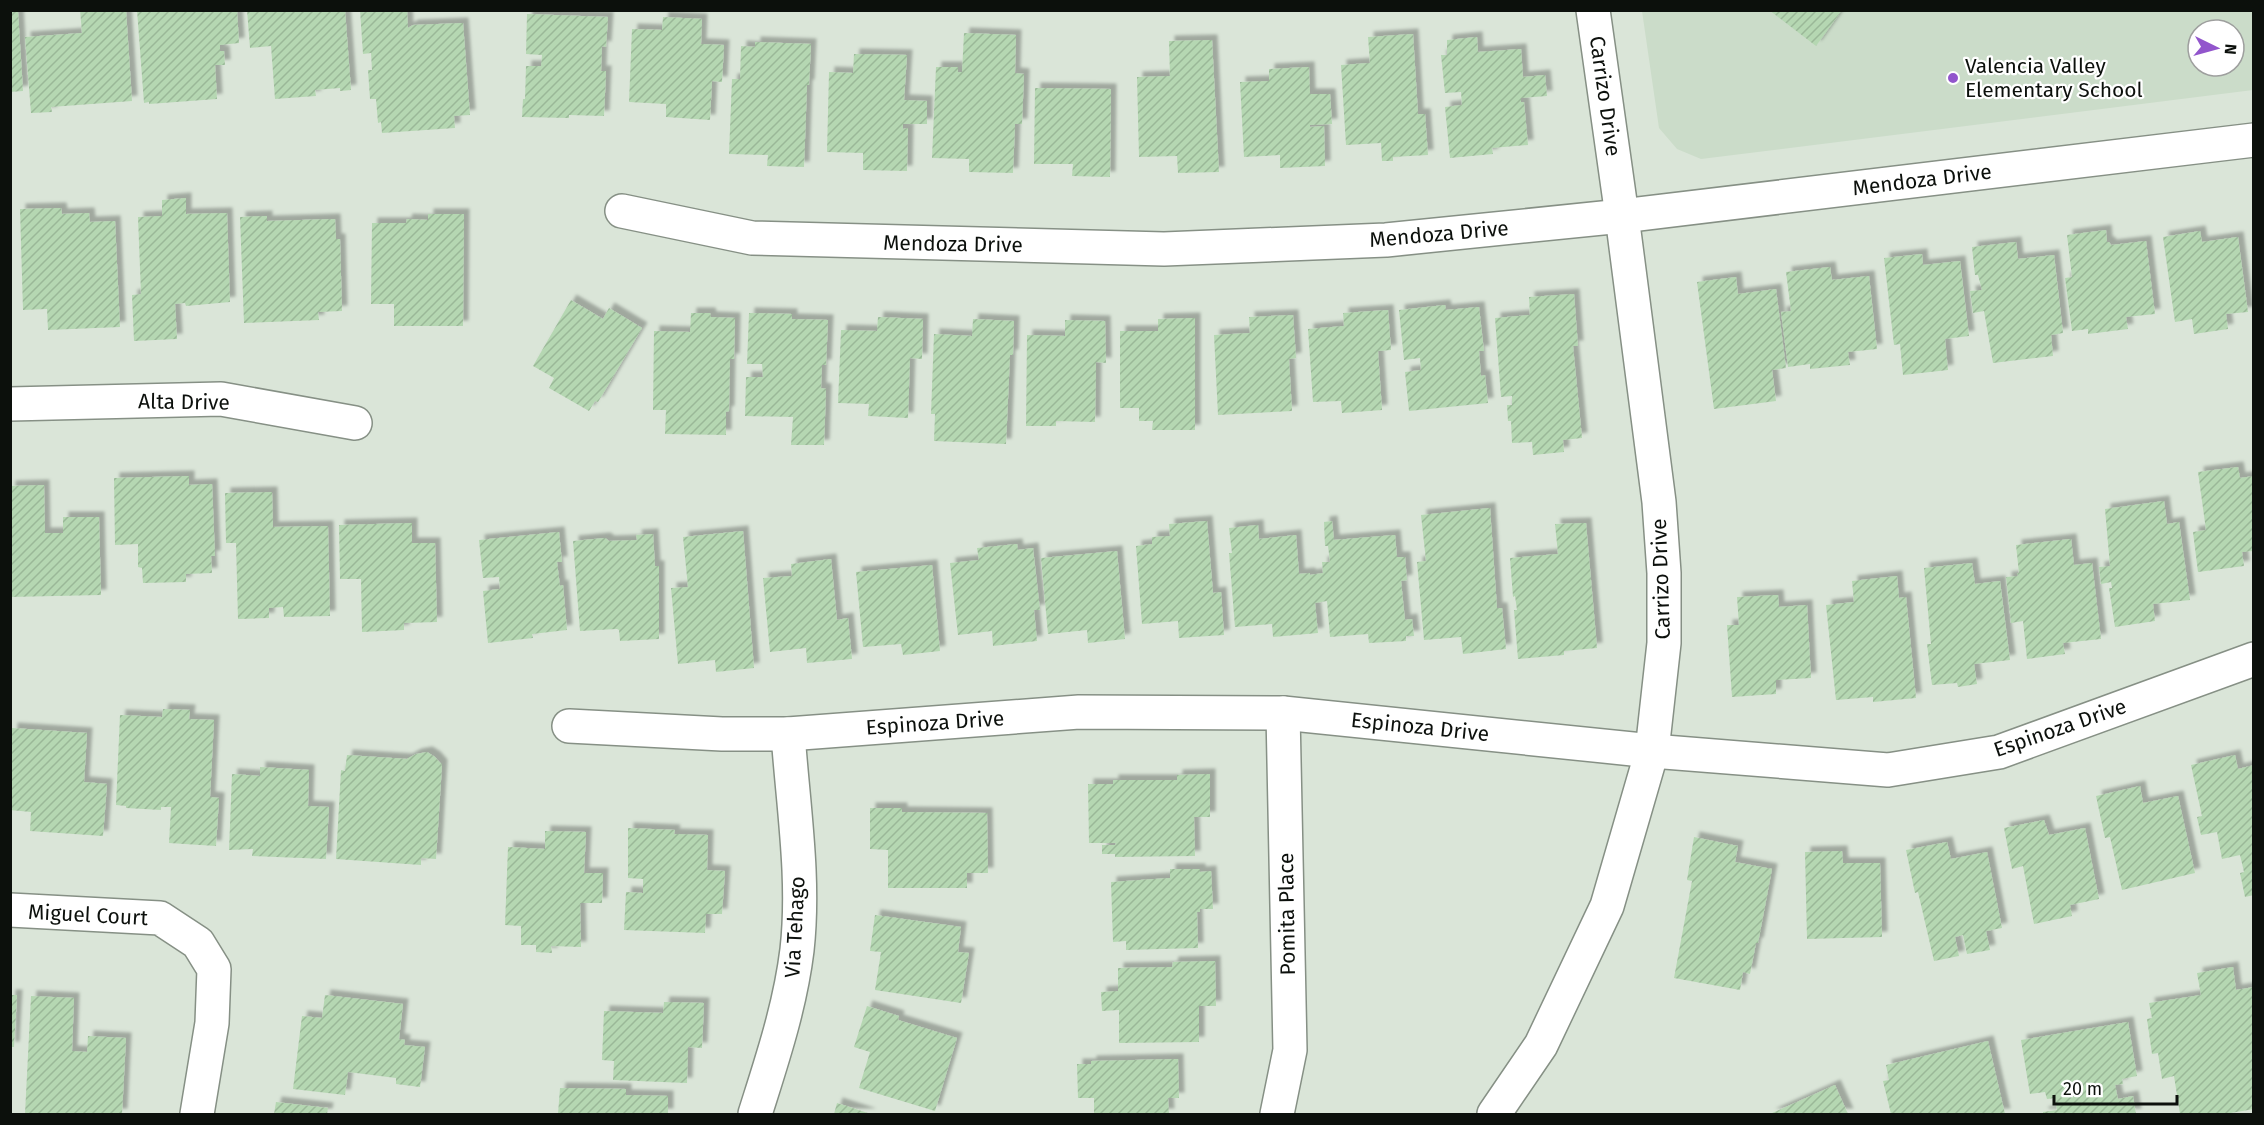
<svg xmlns="http://www.w3.org/2000/svg" width="2264" height="1125" viewBox="0 0 2264 1125" font-family="'Fira Sans',sans-serif">
<style>
.built{fill:#cbdcc9;fill-rule:evenodd}
.building{fill:url(#building-hatch);filter:url(#shadow)}
.lines{fill:none;stroke-linecap:round;stroke-linejoin:round}
.minor-casing{stroke:#869085;stroke-width:36}
.minor{stroke:#fff;stroke-width:33}
.poi-dot{fill:#9255cc;stroke:#fff;stroke-width:2}
.labels{text-anchor:middle;stroke-width:4.5;stroke-linejoin:round;paint-order:stroke}
.poi-label{font-size:21px;fill:#0c100c;stroke:#fff;text-anchor:start}
.street-label{font-size:21px;fill:#0c100c;stroke:#fff}
</style>
<defs>
<pattern id="building-hatch" width="6" height="6" patternUnits="userSpaceOnUse" patternTransform="scale(1.5)"><rect width="6" height="6" fill="#b5d7b2"/><path d="M-1 1l2-2M0 6l6-6M5 7l2-2" fill="none" stroke="#9ab898"/></pattern>
<filter id="shadow"><feDropShadow dx="5.5" dy="-5.5" stdDeviation="1.5" flood-color="#0004"/></filter>
</defs>
<rect width="100%" height="100%" fill="#dae5d8"/>
<path class="built" d="M1642 11H2253V90L1701 159 1677 149 1659 128ZM2198 30H2234V66H2198Z"/>
<g class="building">
<polygon points="10,10 18,12 23,91 10,92"/>
<polygon points="80,10 126,10 132,101 51,107 52,112 31,113 25,37 82,33"/>
<polygon points="137,10 237,10 239,43 220,45 220,51 224,51 225,65 215,65 217,99 149,104 149,102 144,103"/>
<polygon points="247,10 345,10 351,90 340,91 340,88 315,90 316,96 275,99 271,46 250,48"/>
<polygon points="360,10 407,10 408,28 413,25 463,23 470,115 454,116 455,128 382,133 381,122 378,123 376,99 370,99 368,70 372,70 371,53 363,54"/>
<polygon points="1769,10 1842,10 1816,46"/>
<polygon points="527,14 608,17 606,47 602,46 601,71 606,71 604,116 569,115 569,118 522,117 523,99 525,99 526,66 541,66 542,55 526,54"/>
<polygon points="663,17 702,19 701,44 724,45 722,82 712,81 710,120 666,117 666,104 629,102 632,29 662,30"/>
<polygon points="964,33 1016,35 1015,73 1024,74 1022,124 1015,124 1013,173 969,172 969,159 932,158 936,67 958,67 958,72 962,72"/>
<polygon points="1413,34 1418,114 1425,114 1428,155 1393,157 1393,161 1382,161 1381,143 1346,145 1341,65 1370,63 1368,37"/>
<polygon points="1477,37 1478,52 1521,49 1523,77 1545,75 1547,96 1521,98 1521,102 1524,102 1528,145 1492,148 1493,154 1450,158 1445,107 1462,105 1461,92 1445,93 1441,55 1447,55 1447,40"/>
<polygon points="1212,40 1219,172 1178,173 1177,156 1139,157 1137,77 1170,76 1169,41"/>
<polygon points="755,42 811,44 809,85 807,85 804,167 767,166 768,155 729,154 732,79 740,79 741,46 755,47"/>
<polygon points="854,54 907,55 904,100 927,101 927,124 903,124 903,129 908,128 907,171 863,170 863,153 827,152 829,72 853,73"/>
<polygon points="1309,67 1310,94 1330,94 1332,124 1310,125 1310,127 1324,126 1325,166 1280,168 1280,155 1244,157 1240,82 1269,81 1269,69"/>
<polygon points="1035,88 1111,89 1110,177 1072,176 1073,164 1034,164"/>
<polygon points="186,198 186,214 227,213 230,302 186,306 185,303 175,304 177,339 134,341 132,295 141,294 138,217 162,216 162,200"/>
<polygon points="61,208 62,214 89,213 90,222 115,221 120,327 48,330 47,309 23,310 20,209"/>
<polygon points="428,214 464,214 463,326 394,326 394,304 371,304 372,223 406,223 407,219 428,220"/>
<polygon points="267,216 267,221 335,219 336,239 340,239 342,311 318,312 319,320 244,323 240,217"/>
<polygon points="2106,230 2107,242 2109,242 2111,245 2146,241 2155,314 2126,317 2128,329 2088,334 2088,329 2072,331 2065,278 2072,277 2067,235"/>
<polygon points="2200,231 2202,242 2238,237 2248,312 2226,314 2228,329 2194,334 2192,319 2175,322 2163,237"/>
<polygon points="2016,242 2018,259 2054,255 2063,333 2051,335 2053,356 1993,363 1984,311 1973,313 1970,291 1982,290 1978,275 1975,275 1972,247"/>
<polygon points="1922,254 1923,265 1960,261 1969,336 1945,339 1948,370 1903,375 1900,344 1894,345 1884,258"/>
<polygon points="1830,267 1832,280 1869,276 1877,349 1848,352 1850,365 1810,369 1810,364 1788,367 1781,312 1791,311 1786,272"/>
<polygon points="1736,277 1738,294 1776,289 1786,368 1772,370 1776,401 1714,409 1697,282"/>
<polygon points="1574,294 1578,346 1573,346 1582,438 1563,440 1564,452 1533,455 1532,442 1512,443 1511,421 1508,421 1507,405 1512,405 1512,396 1501,397 1495,318 1530,315 1529,297"/>
<polygon points="571,300 603,319 609,308 642,328 598,402 595,401 589,411 549,388 554,378 533,366"/>
<polygon points="1445,305 1446,310 1479,307 1484,351 1479,351 1481,376 1485,375 1488,403 1409,411 1405,372 1421,370 1420,358 1404,360 1399,310"/>
<polygon points="1388,310 1391,350 1378,351 1382,410 1342,413 1341,401 1313,402 1308,329 1344,326 1343,313"/>
<polygon points="691,313 710,313 711,317 735,318 734,359 730,359 729,411 726,412 726,435 665,434 666,410 653,410 654,331 690,332"/>
<polygon points="749,313 792,314 792,319 828,320 826,365 822,365 821,388 826,389 824,445 791,445 793,417 745,416 746,377 763,377 762,364 747,364"/>
<polygon points="1293,315 1296,358 1289,359 1292,411 1218,415 1214,335 1250,333 1249,317"/>
<polygon points="878,317 923,319 922,359 910,358 908,418 868,416 869,404 838,403 841,330 877,331"/>
<polygon points="1195,318 1195,430 1152,430 1153,421 1139,421 1139,408 1120,408 1120,331 1158,331 1158,319"/>
<polygon points="973,319 1014,321 1013,355 1010,355 1006,444 934,441 935,414 931,414 934,334 972,336"/>
<polygon points="1065,320 1105,321 1106,363 1096,362 1095,422 1056,421 1056,426 1026,426 1027,335 1065,336"/>
<polygon points="2238,467 2240,478 2254,476 2254,551 2242,552 2244,566 2198,572 2193,532 2206,530 2198,472"/>
<polygon points="189,476 189,485 212,484 215,556 211,556 212,573 186,574 186,582 143,583 142,568 138,567 138,544 115,545 114,478"/>
<polygon points="44,485 45,533 63,533 63,517 99,517 101,595 10,597 10,486"/>
<polygon points="272,492 273,527 328,526 330,616 284,617 283,607 269,608 269,618 238,619 236,543 226,543 225,493"/>
<polygon points="2164,501 2167,524 2179,522 2190,600 2153,604 2155,621 2115,627 2109,588 2112,588 2111,582 2101,584 2099,567 2110,566 2105,509"/>
<polygon points="1490,508 1497,608 1502,608 1506,649 1463,654 1461,637 1424,640 1417,562 1426,561 1421,515"/>
<polygon points="1207,521 1213,593 1221,592 1224,635 1179,638 1178,621 1142,624 1136,546 1152,544 1152,537 1170,536 1169,524"/>
<polygon points="1332,521 1334,540 1395,535 1397,557 1405,557 1407,580 1401,581 1405,620 1412,619 1414,636 1406,636 1406,641 1369,643 1368,634 1330,637 1327,601 1315,603 1318,633 1273,637 1272,624 1235,627 1229,553 1232,553 1229,528 1258,525 1259,539 1296,535 1299,574 1310,573 1310,575 1323,573 1322,562 1330,562 1328,546 1325,546 1324,522"/>
<polygon points="412,523 412,543 435,543 437,622 404,623 404,630 362,632 361,579 340,579 339,525"/>
<polygon points="1586,523 1597,648 1564,651 1564,655 1518,659 1514,610 1517,610 1515,596 1513,597 1510,558 1558,554 1555,524"/>
<polygon points="743,531 754,668 716,672 715,660 678,664 671,588 688,587 683,537"/>
<polygon points="559,532 562,562 557,562 560,586 563,585 567,630 532,634 533,638 488,643 483,591 500,589 499,577 483,578 479,540"/>
<polygon points="653,534 655,566 659,566 659,639 620,641 619,630 617,629 580,631 573,541 605,538 609,541 637,540 636,535"/>
<polygon points="2071,539 2074,565 2092,563 2101,639 2063,643 2065,654 2027,659 2023,621 2011,623 2006,577 2018,576 2017,573 2019,573 2016,545"/>
<polygon points="1017,544 1018,550 1033,548 1040,610 1034,610 1037,641 993,646 992,631 958,635 950,563 979,560 977,548"/>
<polygon points="1117,551 1125,639 1088,643 1087,630 1048,634 1041,558"/>
<polygon points="831,559 837,620 848,618 852,659 807,663 806,648 770,652 763,578 792,576 791,564"/>
<polygon points="1972,563 1975,584 2000,581 2010,660 1974,664 1977,684 1958,687 1957,683 1932,685 1927,644 1931,644 1924,568"/>
<polygon points="932,565 940,651 903,655 901,644 863,647 856,572"/>
<polygon points="1897,576 1899,598 1906,597 1916,698 1873,702 1873,697 1836,700 1826,605 1854,602 1852,581"/>
<polygon points="1778,595 1779,607 1807,605 1811,678 1776,680 1776,694 1732,697 1727,625 1739,625 1737,597"/>
<polygon points="163,709 190,710 189,719 214,720 210,797 219,798 216,846 169,843 171,807 161,807 161,810 126,808 126,806 116,805 120,715 162,717"/>
<polygon points="12,728 87,733 84,782 107,784 103,836 30,831 31,812 10,810"/>
<polygon points="427,752 435,757 442,765 436,859 421,858 421,865 336,859 341,770 345,771 347,755 407,759 416,754"/>
<polygon points="2235,755 2238,769 2254,765 2254,895 2245,897 2240,873 2244,872 2240,855 2222,859 2217,832 2201,835 2197,817 2202,816 2191,765"/>
<polygon points="260,767 309,770 308,806 329,807 326,859 252,856 253,849 229,850 232,774 260,776"/>
<polygon points="1210,774 1210,817 1194,817 1195,856 1115,857 1115,854 1102,854 1102,845 1115,845 1116,843 1089,843 1088,784 1113,784 1113,780 1177,780 1177,775"/>
<polygon points="2140,786 2143,803 2178,796 2195,873 2122,890 2110,837 2105,838 2096,796"/>
<polygon points="870,808 902,808 902,812 987,813 988,873 967,873 967,888 888,888 888,850 870,849"/>
<polygon points="2044,820 2049,835 2085,828 2099,899 2070,905 2072,916 2034,924 2023,866 2012,869 2004,828"/>
<polygon points="628,828 675,830 674,834 708,835 707,870 725,871 722,914 706,914 705,933 624,930 626,892 643,893 643,879 628,878"/>
<polygon points="545,831 586,832 584,873 603,873 602,903 580,903 581,947 551,946 552,953 536,952 536,945 521,945 521,926 505,925 508,847 545,849"/>
<polygon points="1694,837 1738,846 1735,862 1772,869 1758,943 1756,943 1750,974 1743,972 1740,990 1674,978 1692,881 1687,880"/>
<polygon points="1947,842 1951,859 1987,852 2002,928 1986,931 1990,950 1967,954 1963,935 1955,937 1959,956 1934,961 1918,892 1915,893 1906,850"/>
<polygon points="1842,851 1843,863 1880,863 1882,937 1807,939 1805,852"/>
<polygon points="1170,869 1200,869 1200,872 1211,871 1213,909 1200,909 1200,912 1197,912 1198,948 1126,950 1126,941 1113,942 1111,882 1170,878"/>
<polygon points="875,915 961,927 958,952 969,953 961,1003 875,990 881,952 870,951"/>
<polygon points="1215,961 1216,1006 1199,1006 1199,1042 1119,1043 1119,1010 1102,1011 1101,992 1118,991 1118,968 1172,967 1173,962"/>
<polygon points="2233,967 2236,990 2254,987 2254,1109 2225,1114 2180,1114 2174,1076 2162,1079 2158,1053 2152,1054 2147,1019 2152,1018 2149,1003 2201,995 2197,973"/>
<polygon points="10,995 17,995 14,1047 10,1047"/>
<polygon points="325,995 403,1004 399,1039 405,1040 404,1045 425,1047 420,1087 396,1084 396,1078 348,1072 345,1095 293,1089 302,1016 322,1018"/>
<polygon points="31,996 74,998 72,1051 87,1052 88,1036 126,1038 122,1114 25,1114"/>
<polygon points="664,1002 704,1003 702,1048 688,1047 687,1083 613,1080 614,1061 602,1060 604,1011 663,1013"/>
<polygon points="867,1006 899,1016 898,1020 957,1038 935,1111 859,1088 870,1052 854,1047"/>
<polygon points="2128,1022 2137,1076 2122,1079 2123,1084 2115,1085 2118,1099 2133,1096 2136,1114 2043,1114 2043,1112 2057,1110 2055,1098 2047,1099 2045,1092 2030,1094 2021,1040"/>
<polygon points="1988,1041 2005,1114 1891,1114 1883,1081 1889,1080 1886,1065"/>
<polygon points="1178,1059 1179,1098 1168,1098 1169,1114 1094,1114 1094,1098 1078,1098 1077,1064 1091,1064 1091,1061"/>
<polygon points="1835,1085 1848,1114 1770,1114"/>
<polygon points="560,1088 626,1089 626,1095 668,1096 668,1114 558,1114"/>
<polygon points="276,1102 328,1108 327,1114 274,1114"/>
<polygon points="837,1103 871,1114 834,1114"/>
</g>
<g class="lines">
<defs>
<g id="minor">
<polyline points="622,211 752,238 1164,249 1386,240 1622,216 2254,140"/>
<polyline points="10,404 221,399 355,423"/>
<polyline points="569,726 722,734 788,734 1079,712 1283,713 1652,751 1888,770 1999,752 2254,659"/>
<polyline points="10,910 160,918 198,943 214,969 212,1023 197,1114"/>
<path d="M755 1114C772 1060 790 1007 797 950 805 879 793 805 788 734"/>
<polyline points="1277,1114 1290,1050 1283,713"/>
<polyline points="1494,1114 1541,1045 1607,906 1652,751 1664,643 1664,573 1659,502 1622,216 1593,10"/>
</g>
</defs>
<use href="#minor" class="minor-casing"/>
<use href="#minor" class="minor"/>
</g>
<circle class="poi-dot" cx="1953" cy="78" r="6"/>
<g class="labels">
<g class="poi-label">
<text x="1965" y="73">Valencia Valley<tspan x="1965" dy="24">Elementary School</tspan></text>
</g>
<g class="street-label">
<text transform="translate(1605 96) rotate(82)" y="7">Carrizo Drive</text>
<text transform="translate(1922 180) rotate(-7)" y="7">Mendoza Drive</text>
<text transform="translate(1439 234) rotate(-5)" y="7">Mendoza Drive</text>
<text transform="translate(953 244) rotate(1)" y="7">Mendoza Drive</text>
<text transform="translate(184 402) rotate(1)" y="7">Alta Drive</text>
<text transform="translate(1661 579) rotate(-92)" y="7">Carrizo Drive</text>
<text transform="translate(935 723) rotate(-4)" y="7">Espinoza Drive</text>
<text transform="translate(1420 727) rotate(6)" y="7">Espinoza Drive</text>
<text transform="translate(2060 728) rotate(-19)" y="7">Espinoza Drive</text>
<text transform="translate(1287 914) rotate(-91)" y="7">Pomita Place</text>
<text transform="translate(88 915) rotate(3)" y="7">Miguel Court</text>
<text transform="translate(795 927) rotate(-87)" y="7">Via Tehago</text>
</g>
</g>
<rect width="2264" height="1125" fill="none" stroke="#0c100c" stroke-width="24"/>
<g transform="translate(2216 48) rotate(95)"><circle r="28" fill="#ffffff" stroke="#9e9f9e" stroke-width="1.5"/>
<path d="M0-4.5L10 22L0 15L-10 22Z" fill="#9255cc"/>
<text y="-9" font-size="16" font-weight="bold" text-anchor="middle" fill="#0c100c">N</text>
</g>
<path d="M2054 1095v9h123v-9" fill="none" stroke="#0c100c" stroke-width="3"/>
<text x="2063" y="1095" font-size="18" fill="#0c100c" stroke="#ffffff" stroke-width="4.5" paint-order="stroke">20 m</text>
</svg>
